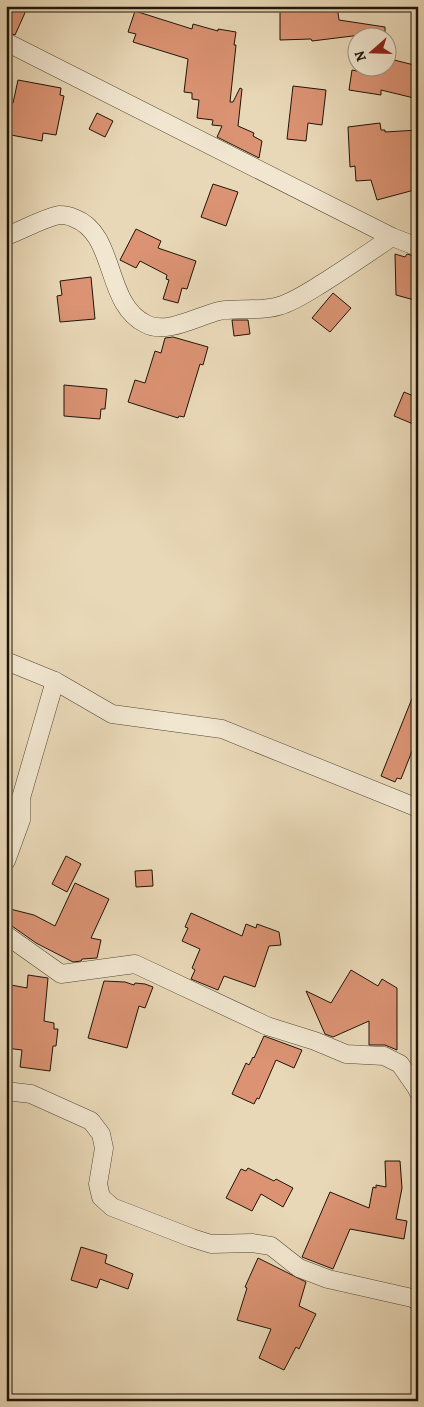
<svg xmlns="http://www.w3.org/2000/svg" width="424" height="1407" viewBox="0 0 424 1407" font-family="Alegreya,serif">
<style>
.building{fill:#db9373;stroke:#1f1508}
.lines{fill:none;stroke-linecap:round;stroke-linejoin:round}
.street-casing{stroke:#524634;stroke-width:19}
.street{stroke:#f1e6d0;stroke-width:18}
</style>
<rect width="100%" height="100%" fill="#e9d8b7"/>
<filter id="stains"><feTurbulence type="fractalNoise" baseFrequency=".004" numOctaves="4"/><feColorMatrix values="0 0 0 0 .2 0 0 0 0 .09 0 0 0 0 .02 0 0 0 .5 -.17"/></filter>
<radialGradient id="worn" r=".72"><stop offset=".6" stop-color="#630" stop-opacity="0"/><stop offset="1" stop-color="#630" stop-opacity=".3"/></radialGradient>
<g class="building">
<polygon points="6,6 28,6 15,35 6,32"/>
<polygon points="280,6 337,6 339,20 385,27 385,32 312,41 311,39 280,40"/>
<polygon points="135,11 192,29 193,24 218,31 218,29 236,32 234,45 236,45 230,102 233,102 240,88 242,89 238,126 254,133 253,136 262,141 259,158 217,137 222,126 212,125 213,120 197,118 199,100 192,99 192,93 184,92 188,59 133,42 136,34 128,32"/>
<polygon points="386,58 418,66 418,99 381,90 381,95 349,90 352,70 357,71 357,68 386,68"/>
<polygon points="18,80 61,88 60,95 64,96 56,135 43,133 42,141 6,134 6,102 13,103"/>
<polygon points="293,86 326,90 322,125 308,123 306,141 287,139"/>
<polygon points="97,113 113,121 105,137 89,129"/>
<polygon points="380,123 381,130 385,130 385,132 418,130 418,189 377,200 371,180 356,181 355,166 350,167 348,127"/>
<polygon points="213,184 238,192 226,226 201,217"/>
<polygon points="136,229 161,241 158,248 196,261 187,289 182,288 178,303 163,299 169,280 166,279 167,275 140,261 136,268 120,260"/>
<polygon points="395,254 405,257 407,254 418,257 418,301 396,295"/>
<polygon points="91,277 95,319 60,322 57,296 62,295 60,281"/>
<polygon points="333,293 351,308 330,332 312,318"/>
<polygon points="232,320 248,320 250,334 234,336"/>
<polygon points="173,337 208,347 203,365 200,364 184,417 179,416 178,418 128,402 135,380 145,383 155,351 161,353 165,338"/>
<polygon points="64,385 107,389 105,409 101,409 100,419 64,416"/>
<polygon points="404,392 418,398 418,426 394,416"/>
<polygon points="417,686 418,736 401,779 397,778 395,782 381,776"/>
<polygon points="66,856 81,864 67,892 52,884"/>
<polygon points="152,870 153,886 136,887 135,871"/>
<polygon points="75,883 109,899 91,938 101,940 97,958 82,959 81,961 73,962 36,943 12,926 6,924 6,908 34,915 55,926"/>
<polygon points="191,913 242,936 246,924 256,928 257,924 279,932 281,945 269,946 255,987 224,976 218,990 191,979 195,970 192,968 200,949 182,941 188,928 185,927"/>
<polygon points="351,970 378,986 382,979 397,988 397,1050 385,1045 369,1045 369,1021 333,1037 325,1034 306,991 331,1003"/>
<polygon points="28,975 48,978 44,1021 54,1023 54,1029 58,1029 56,1046 53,1046 50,1071 20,1067 22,1050 6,1048 6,984 27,988"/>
<polygon points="104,981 125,982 134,985 135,983 145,984 153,987 145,1008 139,1006 127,1048 88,1038"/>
<polygon points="264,1036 302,1050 294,1068 276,1060 259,1099 257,1098 254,1104 232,1094 246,1063 249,1065 253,1057 254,1058"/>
<polygon points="385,1161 400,1161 402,1188 396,1219 407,1221 404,1239 350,1229 333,1269 302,1257 330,1192 369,1208 373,1187 376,1188 376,1185 386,1187"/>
<polygon points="248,1168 274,1181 276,1179 293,1188 283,1207 261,1194 252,1211 226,1198 241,1169 246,1171"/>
<polygon points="81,1247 107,1255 105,1263 133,1274 128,1289 100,1279 97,1288 71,1280"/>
<polygon points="258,1258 306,1282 299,1306 316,1314 299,1349 296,1347 284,1370 259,1358 271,1329 237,1320 247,1288 245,1287"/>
</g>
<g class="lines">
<defs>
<g id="street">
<polyline points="6,42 392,237 418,247"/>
<path d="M6 236C23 230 41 219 59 215 64 215 70 216 74 218 117 234 104 304 146 324 166 335 198 316 219 311 238 307 260 312 279 306 296 301 311 290 326 281 348 267 370 252 392 237"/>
<polyline points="6,661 55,681 112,714 222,729 418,808"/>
<polyline points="6,861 21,820 21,798 55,681"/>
<polyline points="6,935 61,974 135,964 267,1026 315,1041 346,1054 384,1056 400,1064 416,1087 418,1091"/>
<polyline points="6,1091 31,1094 91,1121 101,1134 104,1148 98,1184 101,1197 112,1207 192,1238 211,1244 252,1243 271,1246 299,1268 328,1279 412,1298 418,1301"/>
</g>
</defs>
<use href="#street" class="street-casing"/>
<use href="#street" class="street"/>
</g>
<rect width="424" height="1407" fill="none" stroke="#e9d8b7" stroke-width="25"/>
<rect x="8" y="8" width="409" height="1392" fill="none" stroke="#1f1508" stroke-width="2.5"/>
<rect x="12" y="12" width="399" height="1382" fill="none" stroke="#1f1508"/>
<g transform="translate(372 52) rotate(250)"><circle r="24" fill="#f1e6d0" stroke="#9d9280"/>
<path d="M0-4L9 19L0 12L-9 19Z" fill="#8f2418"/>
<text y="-8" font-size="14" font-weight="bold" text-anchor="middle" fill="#1f1508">N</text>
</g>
<rect width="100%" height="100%" filter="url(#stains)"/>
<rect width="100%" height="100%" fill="url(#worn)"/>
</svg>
